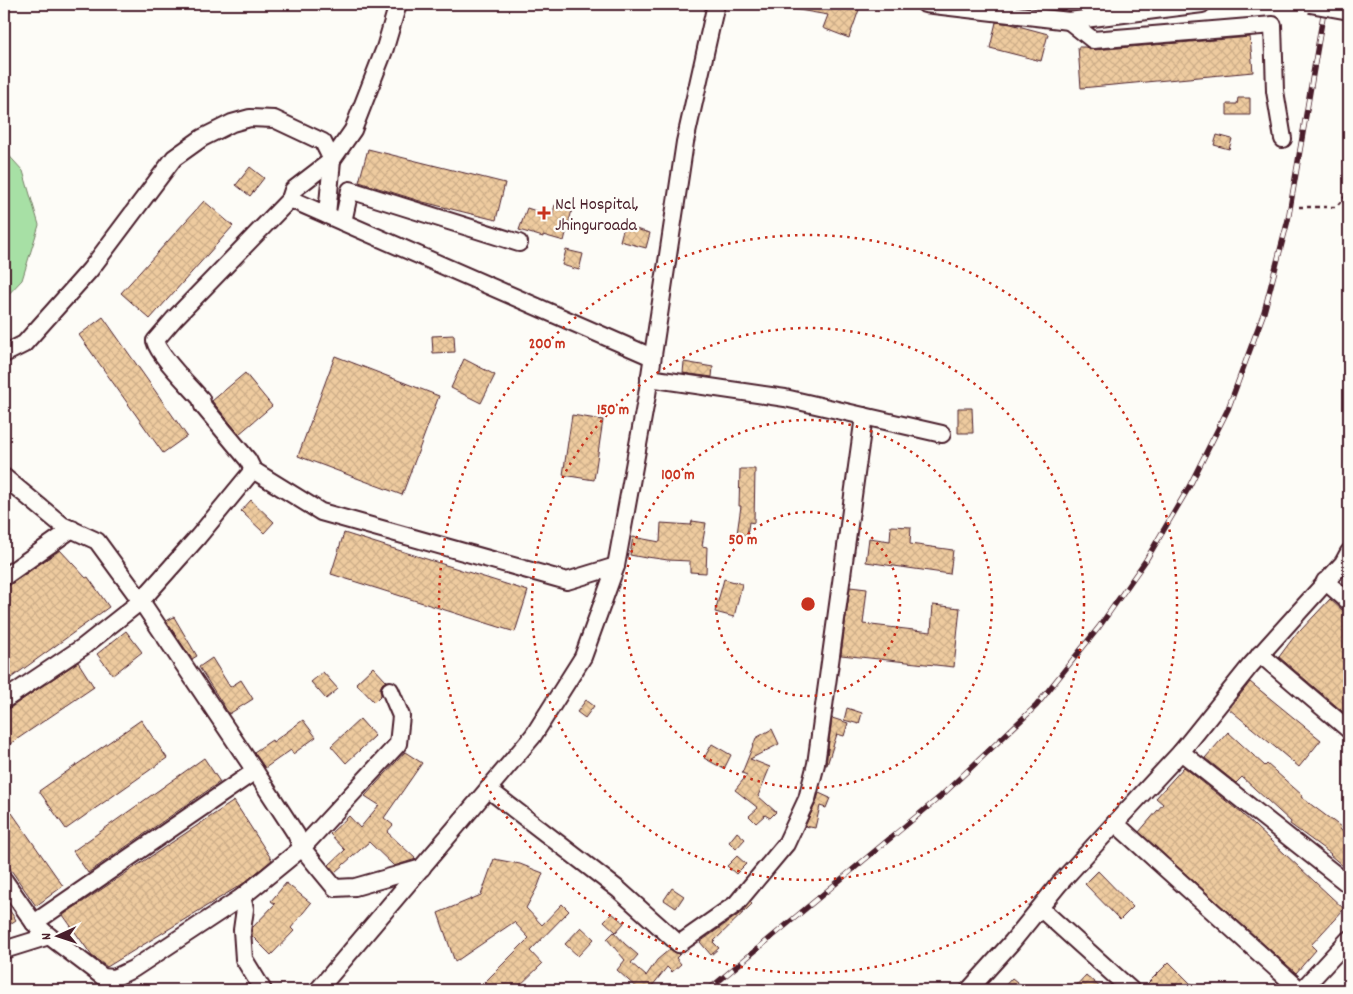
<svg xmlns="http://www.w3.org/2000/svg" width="1353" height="994" viewBox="0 0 1353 994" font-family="Dekko,sans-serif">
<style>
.pitch{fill:#a7e0a5;stroke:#788068}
.building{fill:url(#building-cross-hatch);stroke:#4a1f2b}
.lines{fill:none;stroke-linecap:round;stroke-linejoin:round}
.minor-casing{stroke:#4a1f2b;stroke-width:20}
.path{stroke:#4a1f2b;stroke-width:2.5;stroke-dasharray:4 4;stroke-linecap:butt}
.minor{stroke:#fdfcf7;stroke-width:16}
.rail-casing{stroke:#4a1f2b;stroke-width:5.5}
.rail{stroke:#fdfcf7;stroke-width:4;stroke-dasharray:11;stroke-linecap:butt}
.minor-bridge-casing{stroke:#4a1f2b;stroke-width:20;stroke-linecap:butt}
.minor-bridge{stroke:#fdfcf7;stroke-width:16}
.ring{fill:none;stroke:#c8321e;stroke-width:2.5;stroke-dasharray:2.5 5}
.poi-dot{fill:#c8321e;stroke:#fdfcf7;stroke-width:2}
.labels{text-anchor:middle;stroke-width:4.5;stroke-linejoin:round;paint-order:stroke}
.poi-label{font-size:18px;fill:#4a1f2b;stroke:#fdfcf7;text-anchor:start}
.centre{fill:#c8321e;stroke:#fdfcf7;stroke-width:2.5}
.ring-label{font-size:15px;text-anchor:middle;font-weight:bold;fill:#c8321e;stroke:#fdfcf7;stroke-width:4.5;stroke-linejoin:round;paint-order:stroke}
</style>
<defs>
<pattern id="building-cross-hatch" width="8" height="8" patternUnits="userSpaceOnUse" patternTransform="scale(1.25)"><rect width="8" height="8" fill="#eecb9f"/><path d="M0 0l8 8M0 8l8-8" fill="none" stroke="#ceae89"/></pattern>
</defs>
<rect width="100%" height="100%" fill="#fdfcf7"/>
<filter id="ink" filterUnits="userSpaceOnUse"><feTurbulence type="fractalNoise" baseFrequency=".02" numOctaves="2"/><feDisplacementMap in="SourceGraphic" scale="10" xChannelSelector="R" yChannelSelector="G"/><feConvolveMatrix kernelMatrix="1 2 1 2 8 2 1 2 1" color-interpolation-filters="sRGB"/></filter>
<g filter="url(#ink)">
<polygon class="pitch" points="4,150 23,171 39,225 22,280 4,299"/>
<g class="building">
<polygon points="793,4 861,4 849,38 823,28 828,15 793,9"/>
<polygon points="996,22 1011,24 1048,34 1041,61 990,48"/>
<polygon points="1250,37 1253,72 1081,88 1078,47 1085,47 1094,50"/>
<polygon points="1238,98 1250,98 1250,115 1227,115 1227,104 1237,104"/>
<polygon points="1217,135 1232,139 1229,149 1214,145"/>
<polygon points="368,149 505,183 496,220 423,202 359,182"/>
<polygon points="250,167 264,178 250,196 236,185"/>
<polygon points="204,201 233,226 150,319 121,293"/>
<polygon points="555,205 572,210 564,241 543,235 543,237 519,230 527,208 552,216"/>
<polygon points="624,226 650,233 646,248 620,241"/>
<polygon points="566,250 583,254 579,270 562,265"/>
<polygon points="103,317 187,436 163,453 79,335"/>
<polygon points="454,335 455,352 433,353 432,336"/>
<polygon points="335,356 439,396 402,495 298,456"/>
<polygon points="464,359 495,375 481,403 451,388"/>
<polygon points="684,362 713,367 712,377 683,373"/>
<polygon points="245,373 272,406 239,434 212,401"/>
<polygon points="958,408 972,408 973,433 958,433"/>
<polygon points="572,415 603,420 594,480 563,475"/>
<polygon points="740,469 755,469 754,523 749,522 747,536 737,534 741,506 739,506"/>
<polygon points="251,500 274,522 264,533 241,511"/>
<polygon points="692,521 706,523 702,546 707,547 706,573 690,572 690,561 668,560 647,557 646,558 630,555 633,537 660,542 661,523 691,525"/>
<polygon points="891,526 911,527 910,544 953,550 950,574 866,562 869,538 890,541"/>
<polygon points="344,533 528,591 515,632 331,574"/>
<polygon points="60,550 86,578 88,577 109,607 4,683 4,589"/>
<polygon points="724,579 742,584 734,617 715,612"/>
<polygon points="850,587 867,589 863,624 931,632 933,605 960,608 954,667 841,655"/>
<polygon points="1330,599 1342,610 1349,612 1349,717 1279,657 1299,630 1300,631"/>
<polygon points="174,617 197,656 192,659 166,621"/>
<polygon points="126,631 142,652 113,675 97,654"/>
<polygon points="212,658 230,687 241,680 253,699 229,714 199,667"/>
<polygon points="78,662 94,687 4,748 4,712"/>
<polygon points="373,667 386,681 382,684 380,688 381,695 374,702 356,683"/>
<polygon points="323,672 338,689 326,699 311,682"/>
<polygon points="1250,682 1321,740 1299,767 1229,709"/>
<polygon points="586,700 594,706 585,718 577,712"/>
<polygon points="847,708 862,713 859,724 844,720"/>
<polygon points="832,718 848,723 844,736 837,734 827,765 826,765"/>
<polygon points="360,719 375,736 346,763 331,746"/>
<polygon points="141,720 167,758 66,829 39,791"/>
<polygon points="303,720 316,737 293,754 291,750 265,768 254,752 272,740 273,742"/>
<polygon points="772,729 779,744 750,759 770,767 758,796 776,812 770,818 765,815 756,823 749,816 758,808 735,790 747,775 742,773 756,738"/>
<polygon points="1228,732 1265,766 1267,764 1302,795 1301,797 1341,827 1340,829 1349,837 1349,871 1330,855 1331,854 1290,824 1291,822 1242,777 1236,783 1205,758"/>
<polygon points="712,744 731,755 724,769 704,758"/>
<polygon points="405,752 422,763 384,818 393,825 387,832 416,859 394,866 369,842 335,872 329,865 345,850 330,834 349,816 360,828 379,805 365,796"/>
<polygon points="204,758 220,782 88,873 73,851"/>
<polygon points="1184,767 1241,813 1344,909 1311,945 1316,950 1296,973 1139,832 1163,804 1156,798"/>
<polygon points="819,793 830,798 826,808 820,806 815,828 805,826 816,803"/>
<polygon points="234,801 272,860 244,883 107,967 92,956 63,915"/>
<polygon points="12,813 63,886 36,906 4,860 4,818"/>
<polygon points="737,832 745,839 736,849 729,842"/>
<polygon points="737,856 746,864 736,874 727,866"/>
<polygon points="494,859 520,864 543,873 538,886 526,908 542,925 562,904 569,911 530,951 542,964 515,990 504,990 500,985 495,990 491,990 484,983 529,938 514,922 455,962 438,913 481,895"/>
<polygon points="1098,871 1133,907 1120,920 1085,884"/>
<polygon points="286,883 311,903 291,928 294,931 271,955 252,936 252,928 275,904 271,901"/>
<polygon points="672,888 684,896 676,908 664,900"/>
<polygon points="4,902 16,920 4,928"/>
<polygon points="750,902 752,904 713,942 719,948 711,955 700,942 742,912"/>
<polygon points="612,913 624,923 616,932 604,921"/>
<polygon points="581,927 594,939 578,956 565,944"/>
<polygon points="614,932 625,944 638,955 631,963 646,976 657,960 670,949 676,953 680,954 676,958 681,964 672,972 667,967 649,990 639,990 617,970 625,960 607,939"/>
<polygon points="1169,962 1197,990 1150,990 1145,986"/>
<polygon points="1086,975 1103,990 1072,990"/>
<polygon points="1012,978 1027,990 1001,990"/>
</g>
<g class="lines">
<defs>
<g id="minor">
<path d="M398 4 385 48 353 130 332 160 293 190 290 199 174 319 155 341C159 356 190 386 201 399L203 406 248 460 253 470 321 512 567 581 616 566"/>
<polyline points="925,4 1069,21 1202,4"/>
<polyline points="1069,21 1093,40 1273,25 1275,91 1283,139"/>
<polyline points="290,199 652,357"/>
<polyline points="343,222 350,190 519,243"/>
<polyline points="4,354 24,344 90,270 174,158 202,138 232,123 250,118 274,119 323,142 332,160 327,215"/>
<polyline points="649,378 785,398 942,434"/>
<polyline points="4,477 62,525 97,541 141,601 255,771 296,834 302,848 335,888 355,887 422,868"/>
<polyline points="4,577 72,529"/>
<polyline points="1325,581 1349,602"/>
<polyline points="1260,654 1349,730"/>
<polyline points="4,700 83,647 141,601 198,537 253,470"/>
<polyline points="1181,752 1349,885"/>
<polyline points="488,789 619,890 679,944 736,904 786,844 807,799 816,764 864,416"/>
<polyline points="1115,823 1300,990"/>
<polyline points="4,880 34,923 49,936 103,977 114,978 133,969 242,897 302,848 398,744 401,716 390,690"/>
<polyline points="242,897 245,909 242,930 244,959 263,990"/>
<polyline points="1040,908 1131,990"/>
<polyline points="34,923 255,771"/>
<polyline points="4,950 49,936"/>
<polyline points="318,990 533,736 583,657 616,566 647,395 685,142 716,4"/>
<polyline points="969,990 1012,942 1059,884 1115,823 1181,752 1250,666 1343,563 1349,552"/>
<polyline points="1302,990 1349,939"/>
</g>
</defs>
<use href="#minor" class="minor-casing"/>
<polyline class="path" points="1299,207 1336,207 1349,192"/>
<use href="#minor" class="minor"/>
<defs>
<polyline id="rail" points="708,990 941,796 1036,706 1099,627 1146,560 1189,487 1228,409 1264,312 1288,220 1325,4"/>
</defs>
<use href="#rail" class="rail-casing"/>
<use href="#rail" class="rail"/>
<defs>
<polyline id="minor-bridge" points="1310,4 1349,11"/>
</defs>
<use href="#minor-bridge" class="minor-bridge-casing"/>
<use href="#minor-bridge" class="minor-bridge"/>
</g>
</g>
<g class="ring">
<circle cx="808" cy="604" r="92"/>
<circle cx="808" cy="604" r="184"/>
<circle cx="808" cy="604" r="276"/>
<circle cx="808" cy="604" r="369"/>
</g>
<path class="poi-dot" d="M541.5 205.5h5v5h5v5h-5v5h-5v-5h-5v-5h5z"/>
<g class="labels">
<g class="poi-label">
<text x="555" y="209">Ncl Hospital,<tspan x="555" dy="21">Jhinguroada</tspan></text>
</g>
</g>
<circle cx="808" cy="604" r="8" class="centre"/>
<g class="ring-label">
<text x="547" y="348">200 m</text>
<text x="613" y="414">150 m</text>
<text x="678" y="479">100 m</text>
<text x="743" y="544">50 m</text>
</g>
<rect width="1353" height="994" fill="none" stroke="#fdfcf7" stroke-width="20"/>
<rect x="10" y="10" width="1333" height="974" fill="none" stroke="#4a1f2b" stroke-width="2" filter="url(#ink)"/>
<g transform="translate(58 936) rotate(267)" stroke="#fdfcf7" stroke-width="4" paint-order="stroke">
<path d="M0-4L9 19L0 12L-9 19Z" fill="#4a1f2b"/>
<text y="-8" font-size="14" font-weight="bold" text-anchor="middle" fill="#4a1f2b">N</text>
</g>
</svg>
